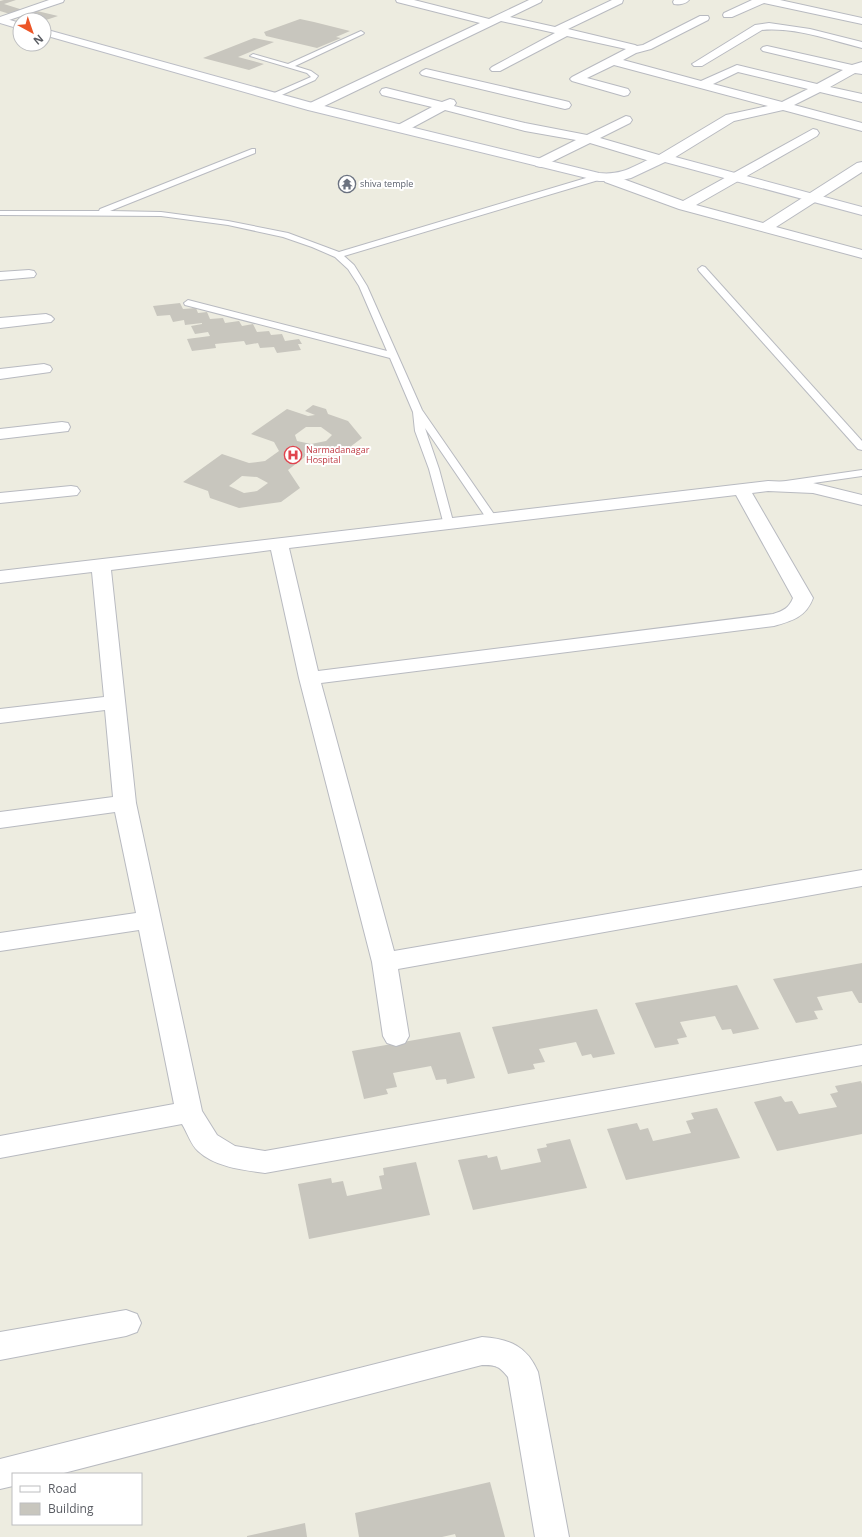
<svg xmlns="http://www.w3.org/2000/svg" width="862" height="1537" viewBox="0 0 862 1537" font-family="'Open Sans',sans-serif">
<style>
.building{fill:#c8c6be;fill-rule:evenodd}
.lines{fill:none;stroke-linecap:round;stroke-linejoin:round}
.service-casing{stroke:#b8bac0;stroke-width:2}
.minor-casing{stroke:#b8bac0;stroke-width:2}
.secondary-casing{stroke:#bbbdc5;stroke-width:2}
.service{fill:#fff;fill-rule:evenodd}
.minor{fill:#fff;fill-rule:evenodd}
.secondary{fill:#fff;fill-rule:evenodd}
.labels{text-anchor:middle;stroke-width:4;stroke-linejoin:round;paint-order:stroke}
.far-worship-label{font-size:9px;fill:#5b616d;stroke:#fff;text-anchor:start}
.far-health-label{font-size:9px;fill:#be3a42;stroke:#fff;text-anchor:start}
</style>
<rect width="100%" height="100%" fill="#edece0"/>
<g class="building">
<polygon points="4,0 16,0 4,4 23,10 10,14 0,11 0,1"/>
<polygon points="37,11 58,16 46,20 25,15"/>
<polygon points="300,19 314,22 350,31 336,37 341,38 317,48 266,36 264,32"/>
<polygon points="254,38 274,42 238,57 264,64 249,70 203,58"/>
<polygon points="180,303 183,309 196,308 198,313 207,312 210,319 223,318 225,323 239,321 242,326 253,324 257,332 269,331 271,335 282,334 285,341 299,339 302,344 298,344 301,350 277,353 274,347 260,348 258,343 246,345 244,341 215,344 216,348 192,351 187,339 210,336 208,332 195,334 191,326 202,324 202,323 185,325 184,320 173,322 170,315 157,316 153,306"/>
<path d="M313 405 326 409 328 414 348 421 362 438 342 453 306 456 288 470 300 488 281 502 239 508 210 498 208 491 183 482 222 454 249 463 265 461 279 451 274 442 251 434 287 409 308 416 315 415 305 411ZM306 427H321L332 435 326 441 311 444 297 441 295 435ZM242 476 257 477 268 483 257 491 244 493 229 486Z"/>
<polygon points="862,963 862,1003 859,1003 852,991 817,997 823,1010 814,1011 818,1019 796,1023 773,979"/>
<polygon points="737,985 759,1029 733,1034 731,1029 722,1030 715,1016 680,1022 687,1037 677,1039 679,1044 655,1048 635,1003"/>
<polygon points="597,1009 615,1054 593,1058 591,1054 582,1056 576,1042 539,1049 545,1062 533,1064 535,1069 508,1074 492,1027"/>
<polygon points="460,1032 475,1078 447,1084 446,1079 436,1080 431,1066 393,1073 397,1087 386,1089 388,1094 364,1099 352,1051"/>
<polygon points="861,1081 862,1084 862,1134 777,1151 754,1102 781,1096 785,1102 792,1101 799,1114 837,1107 830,1094 838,1092 835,1086"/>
<polygon points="717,1108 740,1158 626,1180 607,1129 637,1123 640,1130 648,1128 653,1141 691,1133 686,1121 694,1119 691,1113"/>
<polygon points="570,1139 587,1188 473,1210 458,1160 487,1155 488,1158 497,1156 501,1170 541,1162 537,1149 547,1147 546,1144"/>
<polygon points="416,1162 430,1215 309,1239 298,1184 331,1178 332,1183 343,1181 347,1196 382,1189 379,1176 384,1175 383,1168"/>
<polygon points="490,1482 505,1537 456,1537 455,1534 442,1537 359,1537 355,1513"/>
<polygon points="305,1523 307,1537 247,1537 247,1536"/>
</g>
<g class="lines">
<defs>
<g id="service">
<polygon points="361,31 364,33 363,34 295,66 311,71 318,76 315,80 275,98 271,96 272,94 311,77 307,73 250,56 253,54 288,64"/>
<polygon points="252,149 255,149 255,153 110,211 161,212 228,221 288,233 339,252 596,175 602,175 603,177 602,179 344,256 354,265 367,286 422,410 498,520 497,522 489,522 425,428 439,469 454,525 449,528 444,525 429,469 415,431 413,412 390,358 185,305 184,303 188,300 387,351 359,286 348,269 335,257 312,247 283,237 228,225 161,216 0,215 0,211 99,211 100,209"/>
<polygon points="702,266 705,267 862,441 862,450 858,449 699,271 698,269"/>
<polygon points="862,470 862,476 779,488 774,485 779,482"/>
</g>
<g id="minor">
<polygon points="49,0 64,0 63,2 0,23 0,17"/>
<path d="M396 0H414L489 19 529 0H542L541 2 510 17 555 27 612 0H623L622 3 568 29 635 45 637 46 643 45 700 16H708L709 18 708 20 651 49 636 53 623 60 701 81 737 65 817 84 843 70 763 51 761 49 763 47 767 46 852 65 862 62V74L855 73 830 87 862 94V102L820 92 794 105 862 123V131L783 110 734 121 669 161 658 163 653 162 590 143 541 167 536 166 534 163 536 160 576 140 525 131 445 110 406 131H398L396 128 398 125 432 107 382 95 380 92 382 89 386 88 442 102 450 99 454 100 456 103 454 106 525 123 587 135 626 116 630 117 632 120 630 123 600 138 659 155 726 115 768 106 614 65 587 78 628 89 630 92 628 95 624 96 572 81 570 79 572 77 626 49 567 36 500 71H492L490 69 492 67 555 33 501 21 316 110H308L306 107 308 104 480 23 397 2ZM738 72 808 89 782 102 713 84Z"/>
<path d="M674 0H689C686 4 679 5 674 4L673 2Z"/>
<polygon points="752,0 780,0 862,18 862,24 764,3 732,17 724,17 723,15 724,13"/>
<path d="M769 23 810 29 862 42V48C830 40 795 27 762 30L702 66H694L692 64 755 25Z"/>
<polygon points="426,69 565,101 569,102 571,105 569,108 565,109 422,75 420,73 422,71"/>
<polygon points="813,129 817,130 819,133 817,136 696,205 763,223 857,163 862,162 862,172 776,227 862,250 862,258 679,209 605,182 603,179 605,176 615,176 683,201"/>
<polygon points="29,270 34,271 36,274 34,277 0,280 0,272"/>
<polygon points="46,314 51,316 54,319 51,322 0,328 0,318"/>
<polygon points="44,364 50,366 52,369 50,372 0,379 0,369"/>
<polygon points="62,422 68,423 70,427 68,431 0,439 0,429"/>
<path d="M768 481 813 483 862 495V505L813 493 768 491 752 493 813 598C806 617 792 621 774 626L321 683 394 951 862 870V886L398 969 409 1036 405 1043 396 1046 387 1043 383 1036 372 962 299 678 271 550 111 570 136 803 202 1111 217 1135 235 1146 265 1151 862 1045V1065L265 1173C243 1170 215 1167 198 1151 191 1145 187 1132 182 1124L0 1158V1136L174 1104 139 930 0 951V933L136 913 115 812 0 828V812L113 797 105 710 0 723V709L104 697 92 572 0 583V571ZM736 495 793 598C789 608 783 611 773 614L318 671 289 548Z"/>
<polygon points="71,486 77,487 80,491 77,495 0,503 0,493"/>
<polygon points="126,1310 137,1314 141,1323 137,1332 126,1336 0,1360 0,1332"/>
<path d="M482 1337C510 1339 527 1346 538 1372L569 1537H535L508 1377C499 1366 496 1365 482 1365L60 1474H13V1486L0 1489V1459Z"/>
</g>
<g id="secondary">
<polygon points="0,17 20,23 20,29 0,23"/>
<path d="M44 29 316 104 599 173C628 176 638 161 664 154L862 207V215L665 162 631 178 618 181H599L308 110 44 35Z"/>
</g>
</defs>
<use href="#service" class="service-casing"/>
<use href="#minor" class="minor-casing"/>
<use href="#secondary" class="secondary-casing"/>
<use href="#service" class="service"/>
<use href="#minor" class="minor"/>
<use href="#secondary" class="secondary"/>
</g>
<defs>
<symbol id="temple-ring" viewBox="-11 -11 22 22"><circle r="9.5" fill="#fff" stroke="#6b7280" stroke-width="1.5"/><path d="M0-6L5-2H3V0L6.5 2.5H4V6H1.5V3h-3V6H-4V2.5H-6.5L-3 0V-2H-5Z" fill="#6b7280"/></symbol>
<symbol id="hospital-ring" viewBox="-11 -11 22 22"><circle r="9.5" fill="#fff" stroke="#e0444e" stroke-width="1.5"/><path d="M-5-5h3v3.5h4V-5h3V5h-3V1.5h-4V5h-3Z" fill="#e0444e"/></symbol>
</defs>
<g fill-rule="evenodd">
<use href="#temple-ring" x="337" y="174" width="20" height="20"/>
<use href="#hospital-ring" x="283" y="445" width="20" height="20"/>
</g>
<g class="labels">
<g class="far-worship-label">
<text x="360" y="187">shiva temple</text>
</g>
<g class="far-health-label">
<text x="306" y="453">Narmadanagar<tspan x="306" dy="10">Hospital</tspan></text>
</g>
</g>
<rect x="12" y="1473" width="130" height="52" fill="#ffffff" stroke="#bdbec0"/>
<rect x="20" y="1486" width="20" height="6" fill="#ffffff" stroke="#bdbec0"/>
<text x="48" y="1493" font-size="12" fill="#595c62">Road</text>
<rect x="20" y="1503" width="20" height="12" fill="#c8c6be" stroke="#bdbec0"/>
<text x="48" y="1513" font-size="12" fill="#595c62">Building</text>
<g transform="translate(32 32) rotate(140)"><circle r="19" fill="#ffffff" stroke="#bdbec0"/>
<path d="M0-3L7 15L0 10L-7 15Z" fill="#ec5527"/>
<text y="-6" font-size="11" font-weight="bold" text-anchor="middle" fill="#595c62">N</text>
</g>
</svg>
